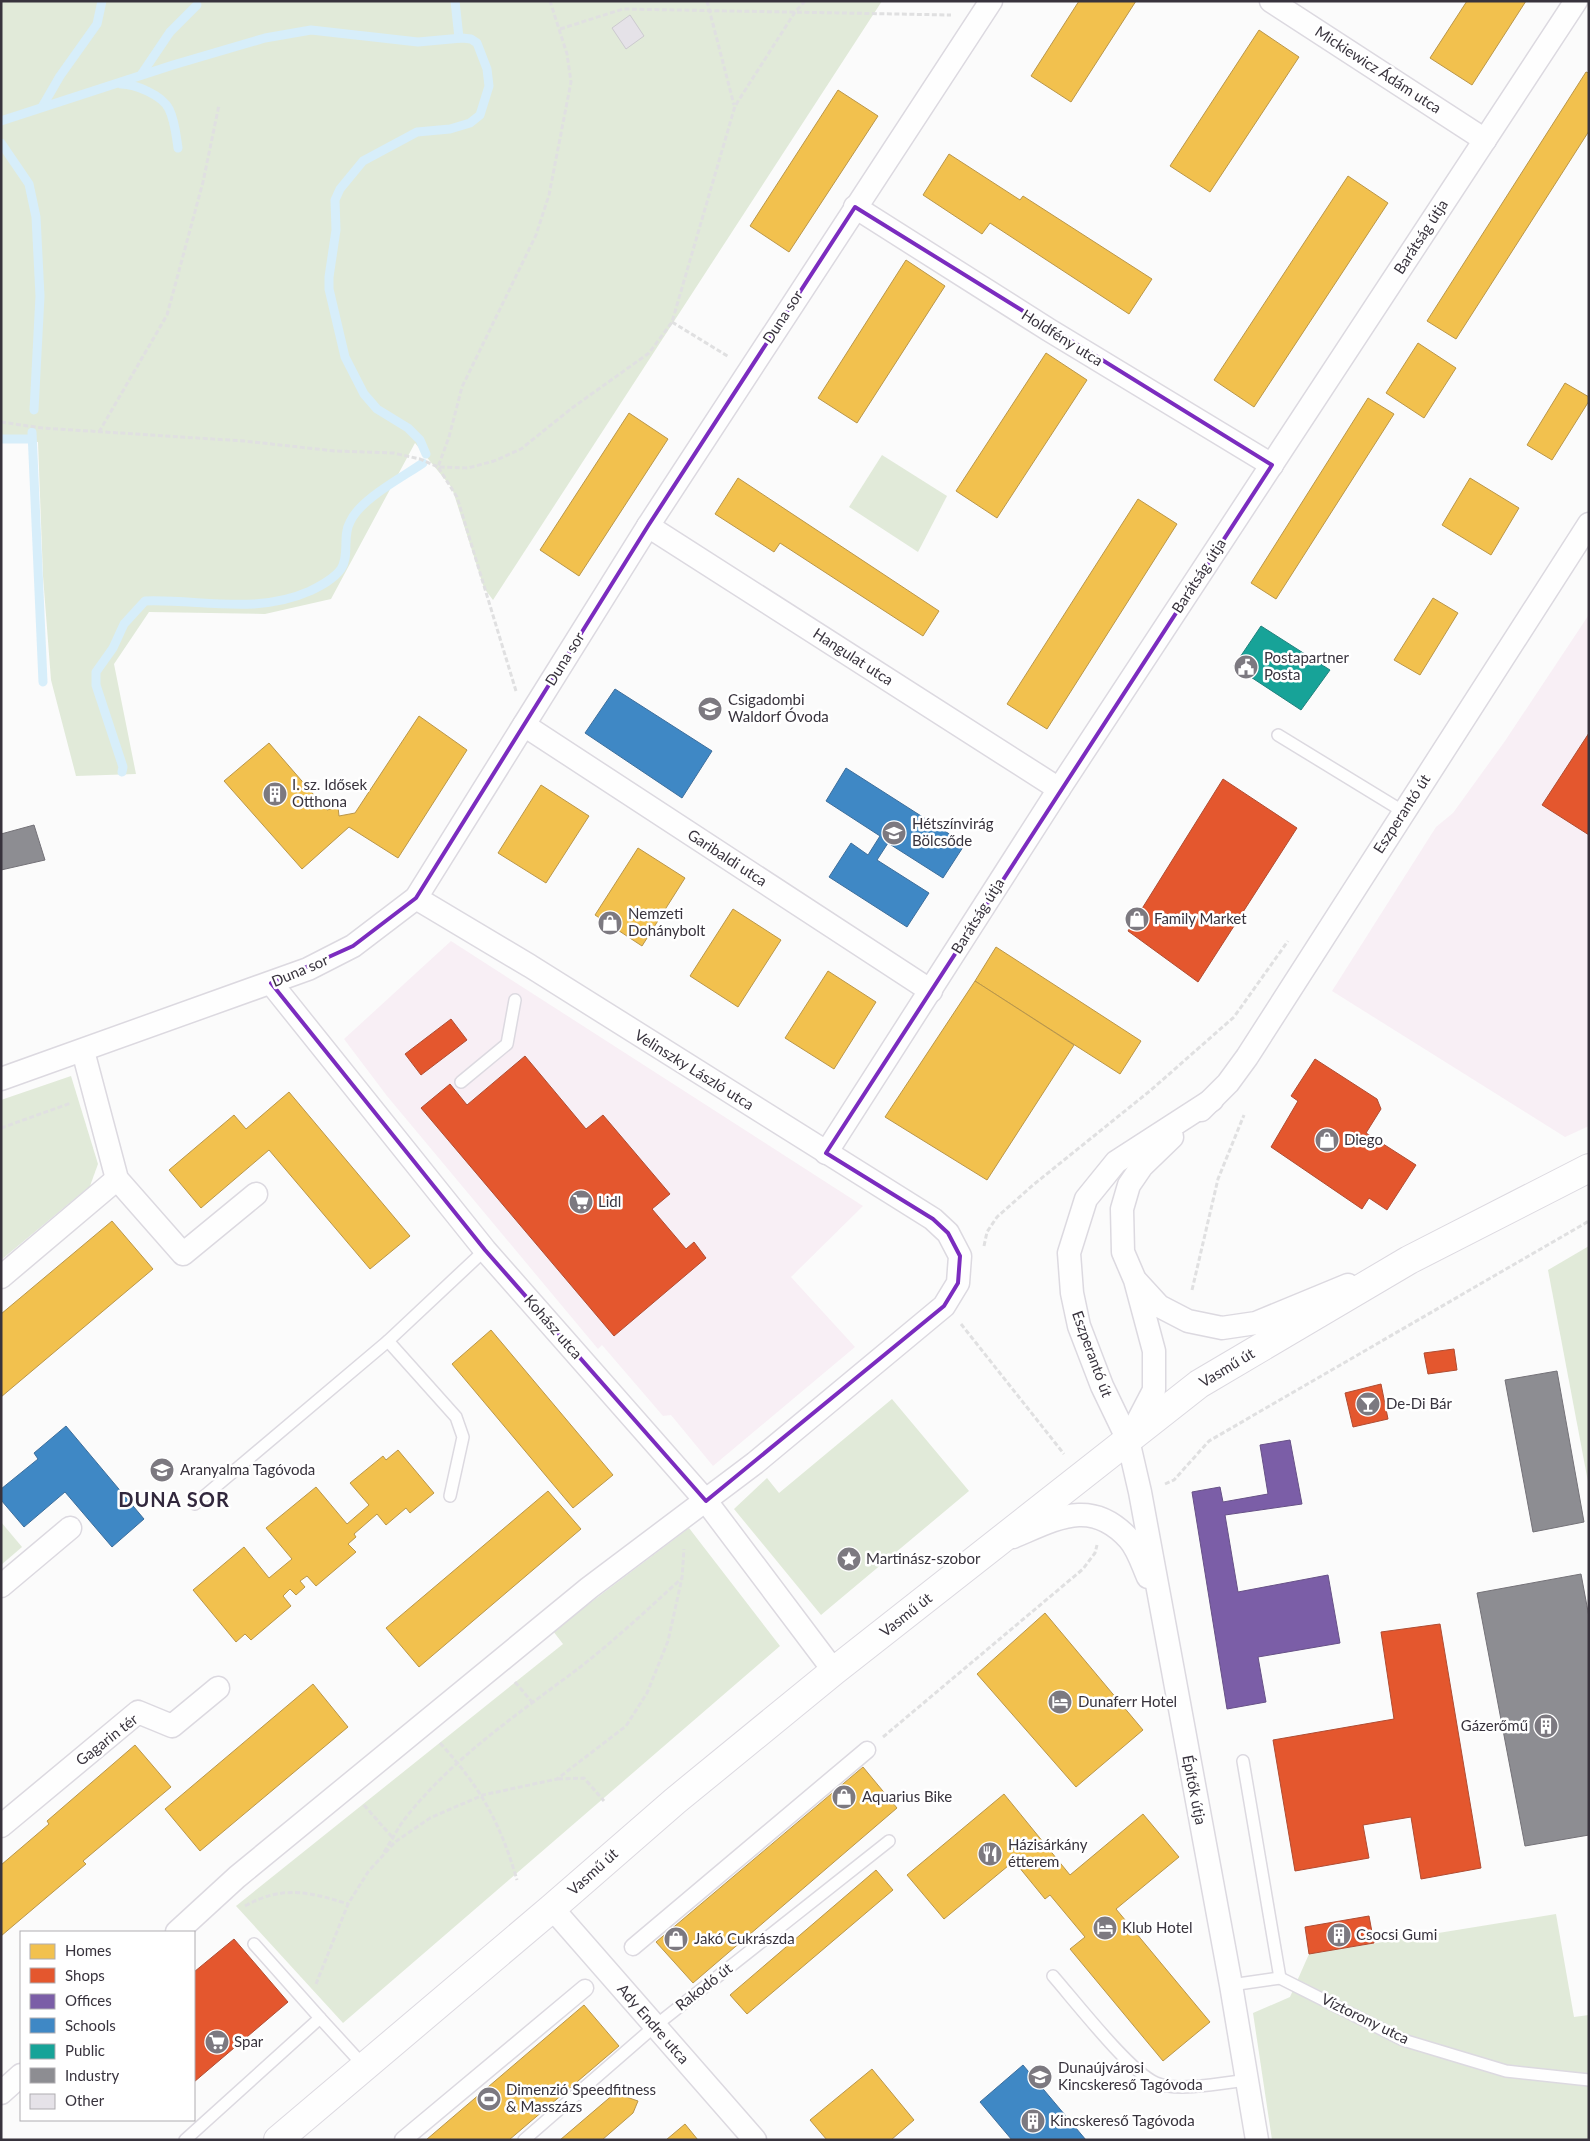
<svg xmlns="http://www.w3.org/2000/svg" width="1590" height="2141" viewBox="0 0 1590 2141" font-family="Lato,sans-serif">
<style>
.commercial{fill:#f8eff5}
.green{fill:#e1ead9}
.homes{fill:#f2c14e;stroke:#ba9649}
.shops{fill:#e4572e;stroke:#b04c32}
.offices{fill:#7b5ea7;stroke:#675187}
.schools{fill:#3f88c5;stroke:#3d6e9c}
.public{fill:#17a398;stroke:#21817d}
.industry{fill:#8d8d92;stroke:#747278}
.lines{fill:none;stroke-linecap:round;stroke-linejoin:round}
.stream{stroke:#d7eefa;stroke-width:9}
.building{fill:#e5e2e8;stroke:#cccacf}
.service-casing{stroke:#dcd9e0;stroke-width:14}
.pedestrian-casing{stroke:#dcd9e0;stroke-width:19}
.minor-casing{stroke:#dcd9e0;stroke-width:25}
.tertiary-casing{stroke:#dcd9e0;stroke-width:30}
.path{stroke:#e0e0e1;stroke-width:3;stroke-dasharray:5 2.5;stroke-linecap:butt}
.service{stroke:#fefefe;stroke-width:11}
.pedestrian{stroke:#fefefe;stroke-width:16}
.minor{stroke:#fefefe;stroke-width:22}
.tertiary{stroke:#fefefe;stroke-width:28}
.marked{fill:none;stroke:#7b2cbf;stroke-width:4;stroke-linejoin:round}
.labels{text-anchor:middle;stroke-width:5;stroke-linejoin:round;paint-order:stroke}
.street-label{font-size:15px;fill:#38333d;stroke:#fff}
.poi-label{font-size:15px;fill:#38333d;stroke:#fff;text-anchor:start}
.district-label{font-size:20px;font-weight:bold;letter-spacing:1px;fill:#32283d;stroke:#fff}
</style>
<rect width="100%" height="100%" fill="#fbfbfb"/>
<g class="commercial">
<polygon points="1588,616 1589,1126 1565,1137 1332,991 1436,827 1453,813 1505,741"/>
<polygon points="451,941 863,1206 791,1277 855,1347 713,1466 671,1415 663,1416 602,1345 598,1349 387,1096 344,1039"/>
</g>
<g class="green">
<polygon points="1,1 882,1 493,600 484,588 452,488 415,443 331,599 265,614 149,612 114,664 136,774 76,776 51,680 43,576 38,442 1,443"/>
<polygon points="882,455 947,496 918,552 849,507"/>
<polygon points="71,1076 98,1164 90,1186 1,1260 1,1100"/>
<polygon points="1589,1246 1589,1487 1548,1270"/>
<polygon points="892,1399 969,1491 821,1615 734,1509 767,1478 779,1493"/>
<polygon points="1,1522 22,1547 1,1565"/>
<polygon points="689,1528 780,1646 343,2023 236,1906 563,1644 553,1631"/>
<polygon points="1556,1914 1574,2017 1589,2015 1589,2140 1272,2140 1253,2013 1290,1997 1309,1954"/>
</g>
<g class="homes">
<polygon points="1079,1 1136,1 1071,102 1031,76"/>
<polygon points="1467,1 1526,1 1472,85 1430,58"/>
<polygon points="1259,30 1299,57 1210,192 1170,166"/>
<polygon points="1586,72 1589,73 1589,131 1456,339 1427,321"/>
<polygon points="838,90 878,116 789,252 750,226"/>
<polygon points="949,154 1020,200 1023,196 1152,279 1129,314 990,223 982,234 923,195"/>
<polygon points="1348,176 1388,203 1254,407 1214,380"/>
<polygon points="906,260 945,286 857,423 818,398"/>
<polygon points="1418,343 1456,368 1424,418 1386,393"/>
<polygon points="1046,353 1087,380 997,518 956,491"/>
<polygon points="1565,383 1589,397 1589,401 1552,460 1527,445"/>
<polygon points="1368,398 1394,414 1276,599 1251,583"/>
<polygon points="629,413 668,439 579,576 540,550"/>
<polygon points="738,478 939,611 923,636 780,543 774,552 715,514"/>
<polygon points="1470,478 1519,508 1491,555 1442,525"/>
<polygon points="1138,499 1177,524 1047,729 1007,704"/>
<polygon points="1433,598 1458,613 1420,675 1394,660"/>
<polygon points="419,716 467,750 398,858 349,827 302,869 224,781 269,743 327,810 338,807 339,816 355,813"/>
<polygon points="541,785 589,816 546,883 498,853"/>
<polygon points="638,848 685,878 642,946 595,915"/>
<polygon points="733,909 781,940 738,1007 690,976"/>
<polygon points="996,947 1141,1041 1120,1074 975,981"/>
<polygon points="828,971 876,1002 834,1069 785,1038"/>
<polygon points="975,981 1074,1045 987,1180 885,1117"/>
<polygon points="289,1092 410,1236 370,1269 269,1150 201,1208 169,1170 234,1115 246,1129"/>
<polygon points="112,1221 153,1269 1,1397 1,1314"/>
<polygon points="491,1330 613,1475 573,1508 452,1364"/>
<polygon points="398,1450 434,1493 410,1513 406,1508 386,1525 377,1514 354,1534 356,1537 348,1544 356,1552 316,1586 307,1576 300,1581 305,1587 296,1595 290,1589 283,1596 291,1606 251,1640 245,1634 236,1642 193,1590 244,1547 269,1578 292,1559 266,1528 316,1487 347,1524 369,1505 350,1483 383,1456 386,1460"/>
<polygon points="548,1491 581,1529 419,1667 386,1628"/>
<polygon points="1045,1613 1143,1730 1076,1787 977,1674"/>
<polygon points="313,1684 348,1727 200,1851 165,1809"/>
<polygon points="135,1745 171,1787 83,1861 86,1864 1,1936 1,1865 49,1824 47,1821"/>
<polygon points="863,1767 897,1808 693,1983 656,1942"/>
<polygon points="1004,1794 1070,1875 1143,1814 1179,1857 1116,1909 1210,2022 1163,2061 1070,1949 1085,1937 1050,1895 1045,1899 1014,1861 944,1919 907,1875"/>
<polygon points="876,1870 893,1890 747,2014 730,1995"/>
<polygon points="584,2005 619,2046 509,2140 426,2140"/>
<polygon points="872,2069 914,2120 891,2140 827,2140 810,2120"/>
<polygon points="615,2093 638,2101 633,2113 602,2140 560,2140"/>
<polygon points="685,2124 698,2140 666,2140"/>
</g>
<g class="shops">
<polygon points="1589,733 1589,835 1542,805"/>
<polygon points="1223,779 1297,828 1198,982 1128,931"/>
<polygon points="451,1019 467,1040 421,1075 405,1054"/>
<polygon points="525,1056 586,1129 603,1115 670,1194 652,1209 686,1249 694,1242 706,1258 614,1336 421,1108 450,1084 467,1105"/>
<polygon points="1315,1059 1377,1099 1381,1109 1366,1133 1416,1165 1387,1210 1369,1198 1362,1209 1271,1147 1298,1101 1291,1096"/>
<polygon points="1454,1349 1457,1370 1428,1374 1424,1353"/>
<polygon points="1381,1384 1388,1419 1353,1427 1345,1393"/>
<polygon points="1440,1624 1481,1868 1421,1879 1411,1817 1363,1825 1369,1858 1295,1871 1273,1740 1394,1719 1381,1632"/>
<polygon points="1369,1916 1374,1943 1309,1954 1305,1927"/>
<polygon points="234,1939 288,2002 194,2082 194,1972"/>
</g>
<polygon class="offices" points="1290,1440 1302,1504 1225,1515 1238,1592 1328,1575 1340,1643 1258,1657 1266,1702 1227,1709 1192,1492 1220,1487 1223,1502 1268,1494 1260,1445"/>
<g class="schools">
<polygon points="615,689 712,751 682,798 585,733"/>
<polygon points="846,768 965,844 943,878 888,843 877,860 929,893 907,927 829,877 851,843 868,855 880,836 826,801"/>
<polygon points="66,1426 144,1519 112,1547 65,1492 24,1527 1,1500 1,1489 38,1459 34,1453"/>
<polygon points="1023,2065 1086,2140 1012,2140 980,2102"/>
</g>
<polygon class="public" points="1261,626 1330,670 1301,710 1234,666"/>
<g class="industry">
<polygon points="34,825 45,860 1,870 1,834"/>
<polygon points="1557,1371 1584,1522 1533,1532 1505,1380"/>
<polygon points="1581,1574 1589,1617 1589,1835 1525,1846 1477,1593"/>
</g>
<g class="lines">
<g class="stream">
<polyline points="455,1 459,38"/>
<polyline points="141,75 170,32 197,5"/>
<path d="M121 84C135 84 162 95 169 109 175 121 176 135 178 148"/>
<polyline points="42,107 60,76 97,24 102,1"/>
<polyline points="1,121 173,65 265,38 311,30 418,42 462,38 471,39 477,43 487,69 489,86 480,115 470,123 450,129 417,132 363,161 340,189 335,200 336,230 329,277 329,289 345,357 364,394 377,409 408,428 420,440 426,454"/>
<polyline points="1,143 29,184 36,217 40,296 34,410"/>
<polyline points="32,432 43,682"/>
<polyline points="1,439 31,439"/>
<path d="M122 772 123 767 96 685V672L113 648 124 624 145 601C201 599 256 615 310 591 320 586 334 579 341 569 350 556 342 536 350 522 360 499 403 477 423 463"/>
</g>
</g>
<polygon class="building" points="630,15 644,36 626,49 612,28"/>
<g class="lines">
<defs>
<g id="service">
<polyline points="1278,735 1404,812"/>
<polyline points="461,1082 507,1044 515,1000"/>
<polyline points="388,1341 456,1417 463,1437 450,1496"/>
<polyline points="195,1504 388,1341 485,1250"/>
<polyline points="1243,1761 1280,1978"/>
<polyline points="254,1944 320,2018"/>
<path d="M1053 1976C1074 2000 1130 2072 1156 2083 1177 2092 1224 2083 1247 2080"/>
<polyline points="1231,1985 1280,1978 1403,2040 1506,2071 1589,2080"/>
<polyline points="185,2140 320,2018 364,2066"/>
<polyline points="524,2140 655,2026 889,1841"/>
</g>
<g id="pedestrian">
<polyline points="633,1947 867,1750"/>
<polyline points="403,2140 585,1988"/>
</g>
<g id="minor">
<polyline points="1271,1 1485,140"/>
<polyline points="855,207 1049,330 1272,465"/>
<polyline points="648,526 1059,789"/>
<polyline points="524,725 931,991"/>
<polyline points="271,983 485,1250 706,1501 834,1671"/>
<polyline points="83,1051 117,1179 183,1254 256,1194"/>
<polyline points="1,1079 308,969 353,946 416,898 648,526 991,1"/>
<polyline points="1212,1100 1116,1162 1086,1199 1069,1253 1072,1293 1079,1326 1102,1386 1128,1440 1140,1492 1231,1985 1257,2140"/>
<polyline points="1201,1110 1228,1083 1247,1057 1589,524"/>
<polyline points="826,1153 1059,789 1576,1"/>
<polyline points="1,1277 117,1179"/>
<polyline points="1137,1282 1159,1306 1188,1321 1222,1328 1256,1323 1348,1285"/>
<polyline points="1130,1436 1154,1390 1154,1351 1135,1280 1123,1252 1122,1209 1129,1185 1142,1166 1172,1137"/>
<path d="M1013 1537C1056 1519 1091 1497 1129 1539 1138 1549 1143 1566 1148 1577"/>
<polyline points="1,1586 70,1528"/>
<polyline points="1,1826 138,1712 172,1726 218,1688"/>
<polyline points="552,1908 755,2140"/>
<polyline points="177,1932 237,1877 589,1588 755,1463 944,1306 958,1283 960,1256 948,1233 933,1219 530,966 416,898"/>
<polyline points="1,2093 21,2075"/>
</g>
<polyline id="tertiary" points="278,2140 552,1908 675,1801 834,1671 1199,1384 1409,1260 1589,1168"/>
</defs>
<use href="#service" class="service-casing"/>
<use href="#pedestrian" class="pedestrian-casing"/>
<use href="#minor" class="minor-casing"/>
<use href="#tertiary" class="tertiary-casing"/>
<g class="path">
<polyline points="707,1 734,105"/>
<polyline points="560,29 623,9 951,15"/>
<polyline points="672,322 729,357"/>
<polyline points="1,422 42,428 244,441 335,451 393,453 420,459 438,467 468,468 494,461 521,449 572,408 649,353 672,322 735,106 795,12 805,1"/>
<polyline points="99,432 167,315 203,182 219,105"/>
<polyline points="516,691 457,497 438,467 449,437 462,387 536,235 549,195 571,82 567,54 550,1"/>
<polyline points="1,1128 71,1103"/>
<polyline points="984,1246 987,1232 997,1217 1033,1185 1151,1090 1234,1017 1288,941"/>
<polyline points="1192,1290 1218,1179 1244,1115"/>
<polyline points="961,1324 1064,1454"/>
<polyline points="1165,1484 1174,1480 1209,1441 1589,1221"/>
<polyline points="515,1682 532,1702"/>
<polyline points="883,1737 1083,1569 1095,1553 1097,1545"/>
<path d="M440 1743C481 1788 500 1822 517 1880"/>
<polyline points="558,1779 584,1778 604,1801"/>
<polyline points="364,1805 393,1838"/>
<path d="M384 1852C392 1840 398 1827 407 1816 454 1757 519 1713 579 1668 615 1640 648 1609 682 1578"/>
<path d="M245 1906C282 1885 310 1892 348 1904"/>
<polyline points="316,1984 348,1904 368,1872 395,1842 430,1818 483,1795 557,1779 626,1726 647,1693 668,1641 682,1578 684,1549"/>
</g>
<use href="#service" class="service"/>
<use href="#pedestrian" class="pedestrian"/>
<use href="#minor" class="minor"/>
<use href="#tertiary" class="tertiary"/>
</g>
<path class="marked" d="M855 207 1272 465 826 1153 933 1219 948 1233 960 1256 958 1283 944 1306 706 1501 485 1250 271 983 353 946 416 898 648 526Z"/>
<defs>
<symbol id="civic-disc" viewBox="-11 -11 22 22"><circle r="9.5" fill="#7c7980" stroke="#fff"/><path d="M-.6-6.5H3V-4.5H.6V-3L4-1V1h2V6H-6V1h2V-1L-.6-3ZM-1.2 2.5V6h2.4V2.5Z" fill="#fff"/></symbol>
<symbol id="school-disc" viewBox="-11 -11 22 22"><circle r="9.5" fill="#7c7980" stroke="#fff"/><path d="M0-5L7-2L0 1L-7-2ZM-4 1L0 2.5L4 1V4Q0 6-4 4Z" fill="#fff"/></symbol>
<symbol id="building-disc" viewBox="-11 -11 22 22"><circle r="9.5" fill="#7c7980" stroke="#fff"/><path d="M-4-6H4V6H1V3H-1V6H-4ZM-2.5-4.3h1.7v1.8h-1.7ZM.8-4.3h1.7v1.8H.8ZM-2.5-1h1.7V.8h-1.7ZM.8-1h1.7V.8H.8Z" fill="#fff"/></symbol>
<symbol id="shop-disc" viewBox="-11 -11 22 22"><circle r="9.5" fill="#7c7980" stroke="#fff"/><path d="M-5-2.5h2.3a2.7 3.5 0 0 1 5.4 0H5L5.5 6h-11ZM-1.5-2.5h3a1.5 2.3 0 0 0-3 0Z" fill="#fff"/></symbol>
<symbol id="supermarket-disc" viewBox="-11 -11 22 22"><circle r="9.5" fill="#7c7980" stroke="#fff"/><path d="M-6-5.5h2.5l.6 2H6L4.5 2H-2.5L-4.4-4H-6ZM-1.5 3.2a1.3 1.3 0 1 0 .1 0ZM3 3.2a1.3 1.3 0 1 0 .1 0Z" fill="#fff"/></symbol>
<symbol id="bar-disc" viewBox="-11 -11 22 22"><circle r="9.5" fill="#7c7980" stroke="#fff"/><path d="M-6-5H6L.8 .8V4.5H3.5V6h-7V4.5H-.8V.8Z" fill="#fff"/></symbol>
<symbol id="sight-disc" viewBox="-11 -11 22 22"><circle r="9.5" fill="#7c7980" stroke="#fff"/><path d="M0-6L1.8-2.2L6-1.7L2.9 1.2L3.7 5.4L0 3.3L-3.7 5.4L-2.9 1.2L-6-1.7L-1.8-2.2Z" fill="#fff"/></symbol>
<symbol id="hotel-disc" viewBox="-11 -11 22 22"><circle r="9.5" fill="#7c7980" stroke="#fff"/><path d="M-6-4.5h1.5V1H6V5H4.5V3h-9V5H-6ZM-4 0a1.8 1.8 0 1 1 3.6 0ZM.5 0V-2.5h3Q6-2.5 6 0Z" fill="#fff"/></symbol>
<symbol id="restaurant-disc" viewBox="-11 -11 22 22"><circle r="9.5" fill="#7c7980" stroke="#fff"/><path d="M-5-6h1v4h1v-4h1v4h1v-4h1v5L-1.5 .5V6h-2V.5L-5-1ZM5-6V6H3V1.5H1.5Q1.5-4 5-6Z" fill="#fff"/></symbol>
<symbol id="stadium-disc" viewBox="-11 -11 22 22"><circle r="9.5" fill="#7c7980" stroke="#fff"/><path d="M0-5a6.5 5 0 1 0 0 10a6.5 5 0 1 0 0-10ZM-3.5-1.8h7v3.6h-7Z" fill="#fff"/></symbol>
</defs>
<g fill-rule="evenodd">
<use href="#civic-disc" x="1232" y="653" width="28" height="28"/>
<use href="#school-disc" x="696" y="695" width="28" height="28"/>
<use href="#building-disc" x="261" y="780" width="28" height="28"/>
<use href="#school-disc" x="880" y="819" width="28" height="28"/>
<use href="#shop-disc" x="1123" y="905" width="28" height="28"/>
<use href="#shop-disc" x="596" y="909" width="28" height="28"/>
<use href="#shop-disc" x="1313" y="1126" width="28" height="28"/>
<use href="#supermarket-disc" x="567" y="1188" width="28" height="28"/>
<use href="#bar-disc" x="1354" y="1390" width="28" height="28"/>
<use href="#school-disc" x="148" y="1456" width="28" height="28"/>
<use href="#sight-disc" x="835" y="1545" width="28" height="28"/>
<use href="#hotel-disc" x="1046" y="1688" width="28" height="28"/>
<use href="#building-disc" x="1532" y="1712" width="28" height="28"/>
<use href="#shop-disc" x="830" y="1783" width="28" height="28"/>
<use href="#restaurant-disc" x="976" y="1840" width="28" height="28"/>
<use href="#hotel-disc" x="1091" y="1914" width="28" height="28"/>
<use href="#building-disc" x="1325" y="1921" width="28" height="28"/>
<use href="#shop-disc" x="662" y="1925" width="28" height="28"/>
<use href="#supermarket-disc" x="203" y="2028" width="28" height="28"/>
<use href="#school-disc" x="1026" y="2063" width="28" height="28"/>
<use href="#stadium-disc" x="475" y="2085" width="28" height="28"/>
<use href="#building-disc" x="1019" y="2107" width="28" height="28"/>
</g>
<g class="labels">
<g class="street-label">
<text transform="translate(1378 70) rotate(33)" y="5">Mickiewicz Ádám utca</text>
<text transform="translate(1421 237) rotate(-57)" y="5">Barátság útja</text>
<text transform="translate(783 317) rotate(-57)" y="5">Duna sor</text>
<text transform="translate(1062 338) rotate(32)" y="5">Holdfény utca</text>
<text transform="translate(1199 576) rotate(-57)" y="5">Barátság útja</text>
<text transform="translate(853 657) rotate(33)" y="5">Hangulat utca</text>
<text transform="translate(565 659) rotate(-58)" y="5">Duna sor</text>
<text transform="translate(1402 814) rotate(-57)" y="5">Eszperantó út</text>
<text transform="translate(727 858) rotate(33)" y="5">Garibaldi utca</text>
<text transform="translate(978 916) rotate(-58)" y="5">Barátság útja</text>
<text transform="translate(300 971) rotate(-23)" y="5">Duna sor</text>
<text transform="translate(694 1070) rotate(32)" y="5">Velinszky László utca</text>
<text transform="translate(553 1327) rotate(49)" y="5">Kohász utca</text>
<text transform="translate(1092 1354) rotate(70)" y="5">Eszperantó út</text>
<text transform="translate(1227 1368) rotate(-31)" y="5">Vasmű út</text>
<text transform="translate(906 1615) rotate(-38)" y="5">Vasmű út</text>
<text transform="translate(107 1740) rotate(-38)" y="5">Gagarin tér</text>
<text transform="translate(1194 1790) rotate(79)" y="5">Építők útja</text>
<text transform="translate(593 1872) rotate(-42)" y="5">Vasmű út</text>
<text transform="translate(704 1987) rotate(-38)" y="5">Rakodó út</text>
<text transform="translate(1365 2019) rotate(26)" y="5">Víztorony utca</text>
<text transform="translate(653 2024) rotate(49)" y="5">Ady Endre utca</text>
</g>
<g class="poi-label">
<text x="1264" y="663">Postapartner<tspan x="1264" dy="17">Posta</tspan></text>
<text x="728" y="705">Csigadombi<tspan x="728" dy="17">Waldorf Óvoda</tspan></text>
<text x="292" y="790">I. sz. Idősek<tspan x="292" dy="17">Otthona</tspan></text>
<text x="912" y="829">Hétszínvirág<tspan x="912" dy="17">Bölcsőde</tspan></text>
<text x="628" y="919">Nemzeti<tspan x="628" dy="17">Dohánybolt</tspan></text>
<text x="1154" y="924">Family Market</text>
<text x="1344" y="1145">Diego</text>
<text x="598" y="1207">Lidl</text>
<text x="1386" y="1409">De-Di Bár</text>
<text x="180" y="1475">Aranyalma Tagóvoda</text>
<text x="866" y="1564">Martinász-szobor</text>
<text x="1078" y="1707">Dunaferr Hotel</text>
<text x="1528" y="1731" text-anchor="end">Gázerőmű</text>
<text x="862" y="1802">Aquarius Bike</text>
<text x="1008" y="1850">Házisárkány<tspan x="1008" dy="17">étterem</tspan></text>
<text x="1122" y="1933">Klub Hotel</text>
<text x="1356" y="1940">Csocsi Gumi</text>
<text x="694" y="1944">Jakó Cukrászda</text>
<text x="234" y="2047">Spar</text>
<text x="1058" y="2073">Dunaújvárosi<tspan x="1058" dy="17">Kincskereső Tagóvoda</tspan></text>
<text x="506" y="2095">Dimenzió Speedfitness<tspan x="506" dy="17">&amp; Masszázs</tspan></text>
<text x="1050" y="2126">Kincskereső Tagóvoda</text>
</g>
<g class="district-label">
<text x="174" y="1507">DUNA SOR</text>
</g>
</g>
<rect width="1590" height="2141" fill="none" stroke="#38333d" stroke-width="5"/>
<rect x="20" y="1931" width="175" height="190" fill="#ffffff" stroke="#afadb1"/>
<rect x="30" y="1944" width="25" height="15" fill="#f2c14e" stroke="#afadb1"/>
<text x="65" y="1956" font-size="15" fill="#38333d">Homes</text>
<rect x="30" y="1968" width="25" height="15" fill="#e4572e" stroke="#afadb1"/>
<text x="65" y="1981" font-size="15" fill="#38333d">Shops</text>
<rect x="30" y="1994" width="25" height="15" fill="#7b5ea7" stroke="#afadb1"/>
<text x="65" y="2006" font-size="15" fill="#38333d">Offices</text>
<rect x="30" y="2018" width="25" height="15" fill="#3f88c5" stroke="#afadb1"/>
<text x="65" y="2031" font-size="15" fill="#38333d">Schools</text>
<rect x="30" y="2044" width="25" height="15" fill="#17a398" stroke="#afadb1"/>
<text x="65" y="2056" font-size="15" fill="#38333d">Public</text>
<rect x="30" y="2068" width="25" height="15" fill="#8d8d92" stroke="#afadb1"/>
<text x="65" y="2081" font-size="15" fill="#38333d">Industry</text>
<rect x="30" y="2094" width="25" height="15" fill="#e5e2e8" stroke="#afadb1"/>
<text x="65" y="2106" font-size="15" fill="#38333d">Other</text>
</svg>
